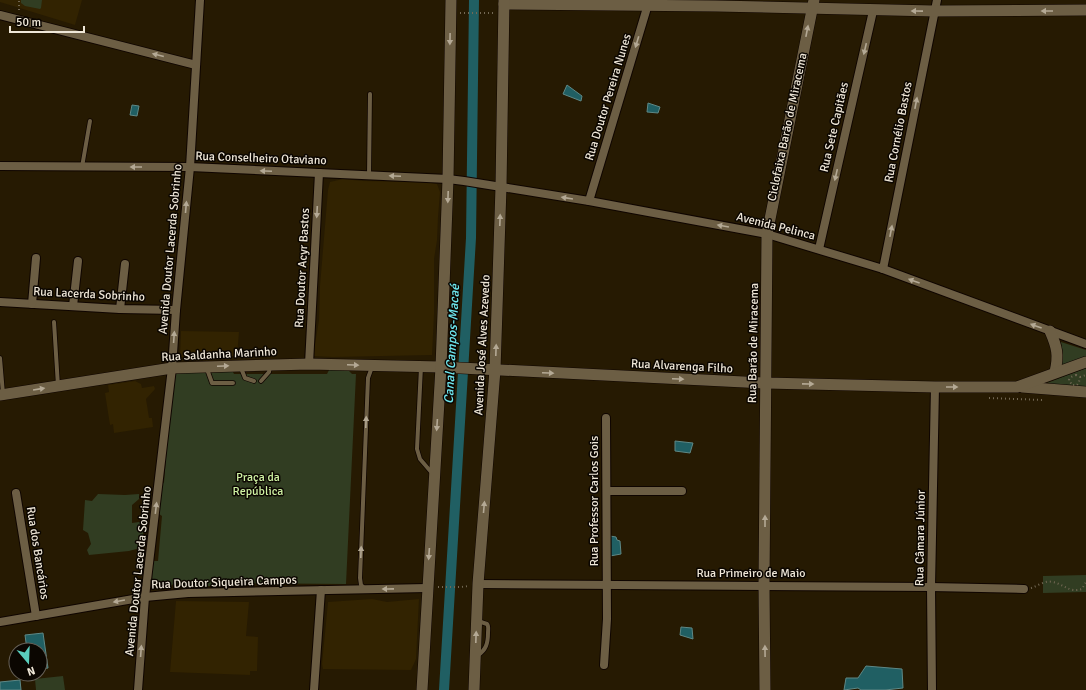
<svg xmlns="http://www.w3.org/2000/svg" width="1086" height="690" viewBox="0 0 1086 690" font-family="Signika,sans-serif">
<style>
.built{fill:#322301}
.green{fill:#313d22}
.water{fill:#205f63;stroke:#5e8886}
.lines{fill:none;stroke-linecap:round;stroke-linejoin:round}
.canal{stroke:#205f63;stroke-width:10}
.lane-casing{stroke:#0f0500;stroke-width:5.5}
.street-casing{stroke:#0f0500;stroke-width:10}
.secondary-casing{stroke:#0f0500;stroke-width:12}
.path{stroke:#736854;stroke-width:2;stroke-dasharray:1 3;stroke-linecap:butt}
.lane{stroke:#6c5e44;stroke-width:4}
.street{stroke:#6c5e44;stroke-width:8}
.secondary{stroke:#6c5e44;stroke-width:11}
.oneway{fill:#b4a995}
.labels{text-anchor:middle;stroke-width:3;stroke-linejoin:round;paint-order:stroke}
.street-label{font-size:12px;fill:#efe7d8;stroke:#0b0601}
.park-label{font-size:12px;fill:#cff2a3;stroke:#0b0601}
.water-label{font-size:13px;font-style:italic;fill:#6fe8ef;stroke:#0b0601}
</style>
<rect width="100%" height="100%" fill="#261a02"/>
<g class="built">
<polygon points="0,0 82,0 75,25 0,2"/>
<polygon points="343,179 363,181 427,182 437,184 440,192 438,217 437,240 434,259 434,314 432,355 333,357 313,356 319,320 320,286 328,190 330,182"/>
<polygon points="181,331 239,332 237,356 180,357"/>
<polygon points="135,381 141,384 142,388 154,386 155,389 146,399 149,418 152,418 153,427 114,433 113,424 110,425 105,393 109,392 108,385"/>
<polygon points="372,599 387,602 419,599 416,659 411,670 323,669 322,664 328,602"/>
<polygon points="176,601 249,602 246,636 258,637 257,671 250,671 250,675 170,672"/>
</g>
<g class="green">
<polygon points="21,0 42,0 41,8 40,9 25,6 21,3"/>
<polygon points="1061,342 1086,350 1086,359 1060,367 1063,354"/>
<polygon points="1086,368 1086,388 1042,385"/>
<path d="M329 370H348L352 374H356L346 584 221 583 220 586H192L190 583H174L170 587 157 586 153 583C151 576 152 569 154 561H158L162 516 159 514C160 505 158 489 164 482L173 375 179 373 230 372H233L234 374H327Z"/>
<polygon points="98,494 125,495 139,494 139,499 132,505 132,523 146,521 140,548 129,551 89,555 87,550 91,544 88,533 83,530 85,500 92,501"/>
<polygon points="1086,575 1086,592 1043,593 1043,576"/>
<polygon points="63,676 65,690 36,690 35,679"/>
</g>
<g class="water">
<polygon points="567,85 582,96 581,101 563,94"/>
<polygon points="648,103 660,107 658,113 647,112"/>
<polygon points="132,105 139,106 137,116 130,115"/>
<polygon points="675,441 693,443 690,453 675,451"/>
<polygon points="610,536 616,537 617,540 620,541 621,554 610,556"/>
<polygon points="681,627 692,628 693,639 680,635"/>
<polygon points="43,633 48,668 40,669 40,650 27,650 25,635"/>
<polygon points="866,666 902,669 903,688 885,690 861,690 858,688 844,690 846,678 858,678"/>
<polygon points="20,680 21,690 0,690 0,682"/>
</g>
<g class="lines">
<polyline class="canal" points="444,690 471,238 474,0"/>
<defs>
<g id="lane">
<polyline points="82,167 90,121"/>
<polyline points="369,175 370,94"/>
<polyline points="54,322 58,386"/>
<polyline points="0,358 3,394"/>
<polyline points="421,367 417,449 420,459 432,473"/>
<polyline points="241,368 245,378 254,381"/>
<polyline points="207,369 212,383 233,383"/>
<polyline points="261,381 269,372 270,366"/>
<polyline points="365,589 361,585 360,578 368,378 372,367"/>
<path d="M478 655C486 650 488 643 488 633 488 630 489 626 487 624 484 623 480 622 478 620"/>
</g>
<g id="street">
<polyline points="0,15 196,65"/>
<polyline points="0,166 190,167 448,179 464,181 589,201 767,234 883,269 1086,344"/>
<polyline points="589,201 649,1"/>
<polyline points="819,249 873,11"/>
<polyline points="883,269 937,0"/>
<polyline points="0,302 120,309 176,310"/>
<polyline points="32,304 36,258"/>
<polyline points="73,306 78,261"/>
<polyline points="120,309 125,264"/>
<polyline points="309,364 319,173"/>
<polyline points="607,491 682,491"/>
<polyline points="16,493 36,616"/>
<polyline points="478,584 931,587 1024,589"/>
<polyline points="0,622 145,597 188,593 427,588"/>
<polyline points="604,665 607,619 606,418"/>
<polyline points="138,690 145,597 172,368 176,310 190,167 200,0"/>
<polyline points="314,690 321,590"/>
<polyline points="932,690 931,587 935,387"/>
</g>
<g id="secondary">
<polyline points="504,4 716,6 934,11 1086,10"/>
<path d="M1050 331C1057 347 1059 355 1055 372"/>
<polyline points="1022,387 1086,392"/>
<polyline points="0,395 172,368 309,364 441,367 766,383 935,387 1017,387 1086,362"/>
<polyline points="422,690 441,367 448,179 451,0"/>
<polyline points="474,690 478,584 495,370 501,187 504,0"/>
<polyline points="765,690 764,585 767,234 814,0"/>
</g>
</defs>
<use href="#lane" class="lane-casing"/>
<use href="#street" class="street-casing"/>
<use href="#secondary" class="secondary-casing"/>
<g class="path">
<polyline points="19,10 19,0"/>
<polyline points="460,13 493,13"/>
<polygon points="1076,375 1080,377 1079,382 1077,385 1072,385 1069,380 1071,377"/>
<polyline points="1080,377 1086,375"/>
<polyline points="989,398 1043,400"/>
<polyline points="438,587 461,587 469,586"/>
<path d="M1031 588C1038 586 1045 580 1052 582 1065 584 1068 593 1082 589L1086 582"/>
</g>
<use href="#lane" class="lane"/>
<use href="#street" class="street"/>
<use href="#secondary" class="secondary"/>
</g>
<defs><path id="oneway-solid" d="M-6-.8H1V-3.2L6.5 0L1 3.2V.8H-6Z"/></defs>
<g class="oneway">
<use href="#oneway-solid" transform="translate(917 11) rotate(-179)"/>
<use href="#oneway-solid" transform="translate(1047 11) rotate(180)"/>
<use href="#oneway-solid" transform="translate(807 31) rotate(-79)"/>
<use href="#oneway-solid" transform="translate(450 39) rotate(91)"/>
<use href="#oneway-solid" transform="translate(637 42) rotate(107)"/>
<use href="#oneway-solid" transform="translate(865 49) rotate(103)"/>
<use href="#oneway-solid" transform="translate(158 55) rotate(-166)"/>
<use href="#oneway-solid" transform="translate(916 103) rotate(-79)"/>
<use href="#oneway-solid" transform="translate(136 167) rotate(-180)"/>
<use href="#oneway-solid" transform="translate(266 171) rotate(-178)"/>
<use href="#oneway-solid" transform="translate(836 175) rotate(103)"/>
<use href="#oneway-solid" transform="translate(395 176) rotate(-178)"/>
<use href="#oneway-solid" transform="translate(448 197) rotate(92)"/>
<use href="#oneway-solid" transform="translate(567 198) rotate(-171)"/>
<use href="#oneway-solid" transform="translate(186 207) rotate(-85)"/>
<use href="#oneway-solid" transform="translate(317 212) rotate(93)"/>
<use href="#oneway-solid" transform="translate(500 220) rotate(-88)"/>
<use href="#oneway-solid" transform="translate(723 226) rotate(-170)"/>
<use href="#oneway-solid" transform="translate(891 231) rotate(-79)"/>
<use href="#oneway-solid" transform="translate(914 281) rotate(-160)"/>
<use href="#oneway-solid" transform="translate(1036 326) rotate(-160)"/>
<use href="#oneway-solid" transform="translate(174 337) rotate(-86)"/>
<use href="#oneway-solid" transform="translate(496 350) rotate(-88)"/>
<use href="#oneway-solid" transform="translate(353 365) rotate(2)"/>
<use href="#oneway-solid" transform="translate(223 366) rotate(-2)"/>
<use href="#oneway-solid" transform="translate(548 373) rotate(3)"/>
<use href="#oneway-solid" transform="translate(678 379) rotate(3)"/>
<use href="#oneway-solid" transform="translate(808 384) rotate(1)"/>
<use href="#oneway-solid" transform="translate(952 387)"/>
<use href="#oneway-solid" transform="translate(39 389) rotate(-9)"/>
<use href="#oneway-solid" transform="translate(366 422) rotate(-88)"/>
<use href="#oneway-solid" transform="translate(437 425) rotate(94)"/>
<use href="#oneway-solid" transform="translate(484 507) rotate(-85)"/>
<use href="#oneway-solid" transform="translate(156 508) rotate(-83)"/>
<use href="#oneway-solid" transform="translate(765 521) rotate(-90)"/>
<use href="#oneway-solid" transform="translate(361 552) rotate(-88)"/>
<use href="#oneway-solid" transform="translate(429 554) rotate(94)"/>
<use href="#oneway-solid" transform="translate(388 589) rotate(179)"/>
<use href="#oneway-solid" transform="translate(119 601) rotate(170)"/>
<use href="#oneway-solid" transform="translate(476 637) rotate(-88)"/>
<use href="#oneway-solid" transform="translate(141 651) rotate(-86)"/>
<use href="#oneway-solid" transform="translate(765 651) rotate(-91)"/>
</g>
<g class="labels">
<g class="street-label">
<text transform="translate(608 97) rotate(-73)" y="4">Rua Doutor Pereira Nunes</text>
<text transform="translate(787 127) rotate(-78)" y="4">Ciclofaixa Barão de Miracema</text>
<text transform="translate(834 127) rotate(-77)" y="4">Rua Sete Capitães</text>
<text transform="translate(898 132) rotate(-79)" y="4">Rua Cornélio Bastos</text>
<text transform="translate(261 158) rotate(2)" y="4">Rua Conselheiro Otaviano</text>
<text transform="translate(776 226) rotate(14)" y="4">Avenida Pelinca</text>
<text transform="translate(170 249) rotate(-85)" y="4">Avenida Doutor Lacerda Sobrinho</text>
<text transform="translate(302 268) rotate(-87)" y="4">Rua Doutor Acyr Bastos</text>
<text transform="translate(89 294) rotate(3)" y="4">Rua Lacerda Sobrinho</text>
<text transform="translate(753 343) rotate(-89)" y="4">Rua Barão de Miracema</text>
<text transform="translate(482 345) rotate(-87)" y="4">Avenida José Alves Azevedo</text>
<text transform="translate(219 354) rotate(-3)" y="4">Rua Saldanha Marinho</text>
<text transform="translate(682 366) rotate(3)" y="4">Rua Alvarenga Filho</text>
<text transform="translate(594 501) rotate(-90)" y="4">Rua Professor Carlos Gois</text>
<text transform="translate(920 538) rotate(-89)" y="4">Rua Câmara Júnior</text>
<text transform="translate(38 553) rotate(81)" y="4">Rua dos Bancários</text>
<text transform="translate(138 571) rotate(-84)" y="4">Avenida Doutor Lacerda Sobrinho</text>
<text x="751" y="577">Rua Primeiro de Maio</text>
<text transform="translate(224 582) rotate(-2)" y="4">Rua Doutor Siqueira Campos</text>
</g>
<g class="park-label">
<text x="258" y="481">Praça da<tspan x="258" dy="14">República</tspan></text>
</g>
<g class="water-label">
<text transform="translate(451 344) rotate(-87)" y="5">Canal Campos-Macaé</text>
</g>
</g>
<g transform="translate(28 662) rotate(161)"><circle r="19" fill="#0b0601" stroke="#666057"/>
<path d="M0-3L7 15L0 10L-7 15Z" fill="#5acebd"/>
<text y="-6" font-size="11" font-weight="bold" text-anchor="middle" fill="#efe7d8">N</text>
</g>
<path d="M10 26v6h74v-6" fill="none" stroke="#efe7d8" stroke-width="2"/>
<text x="16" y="26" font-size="12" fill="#efe7d8" stroke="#0b0601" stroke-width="3" paint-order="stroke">50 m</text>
</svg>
